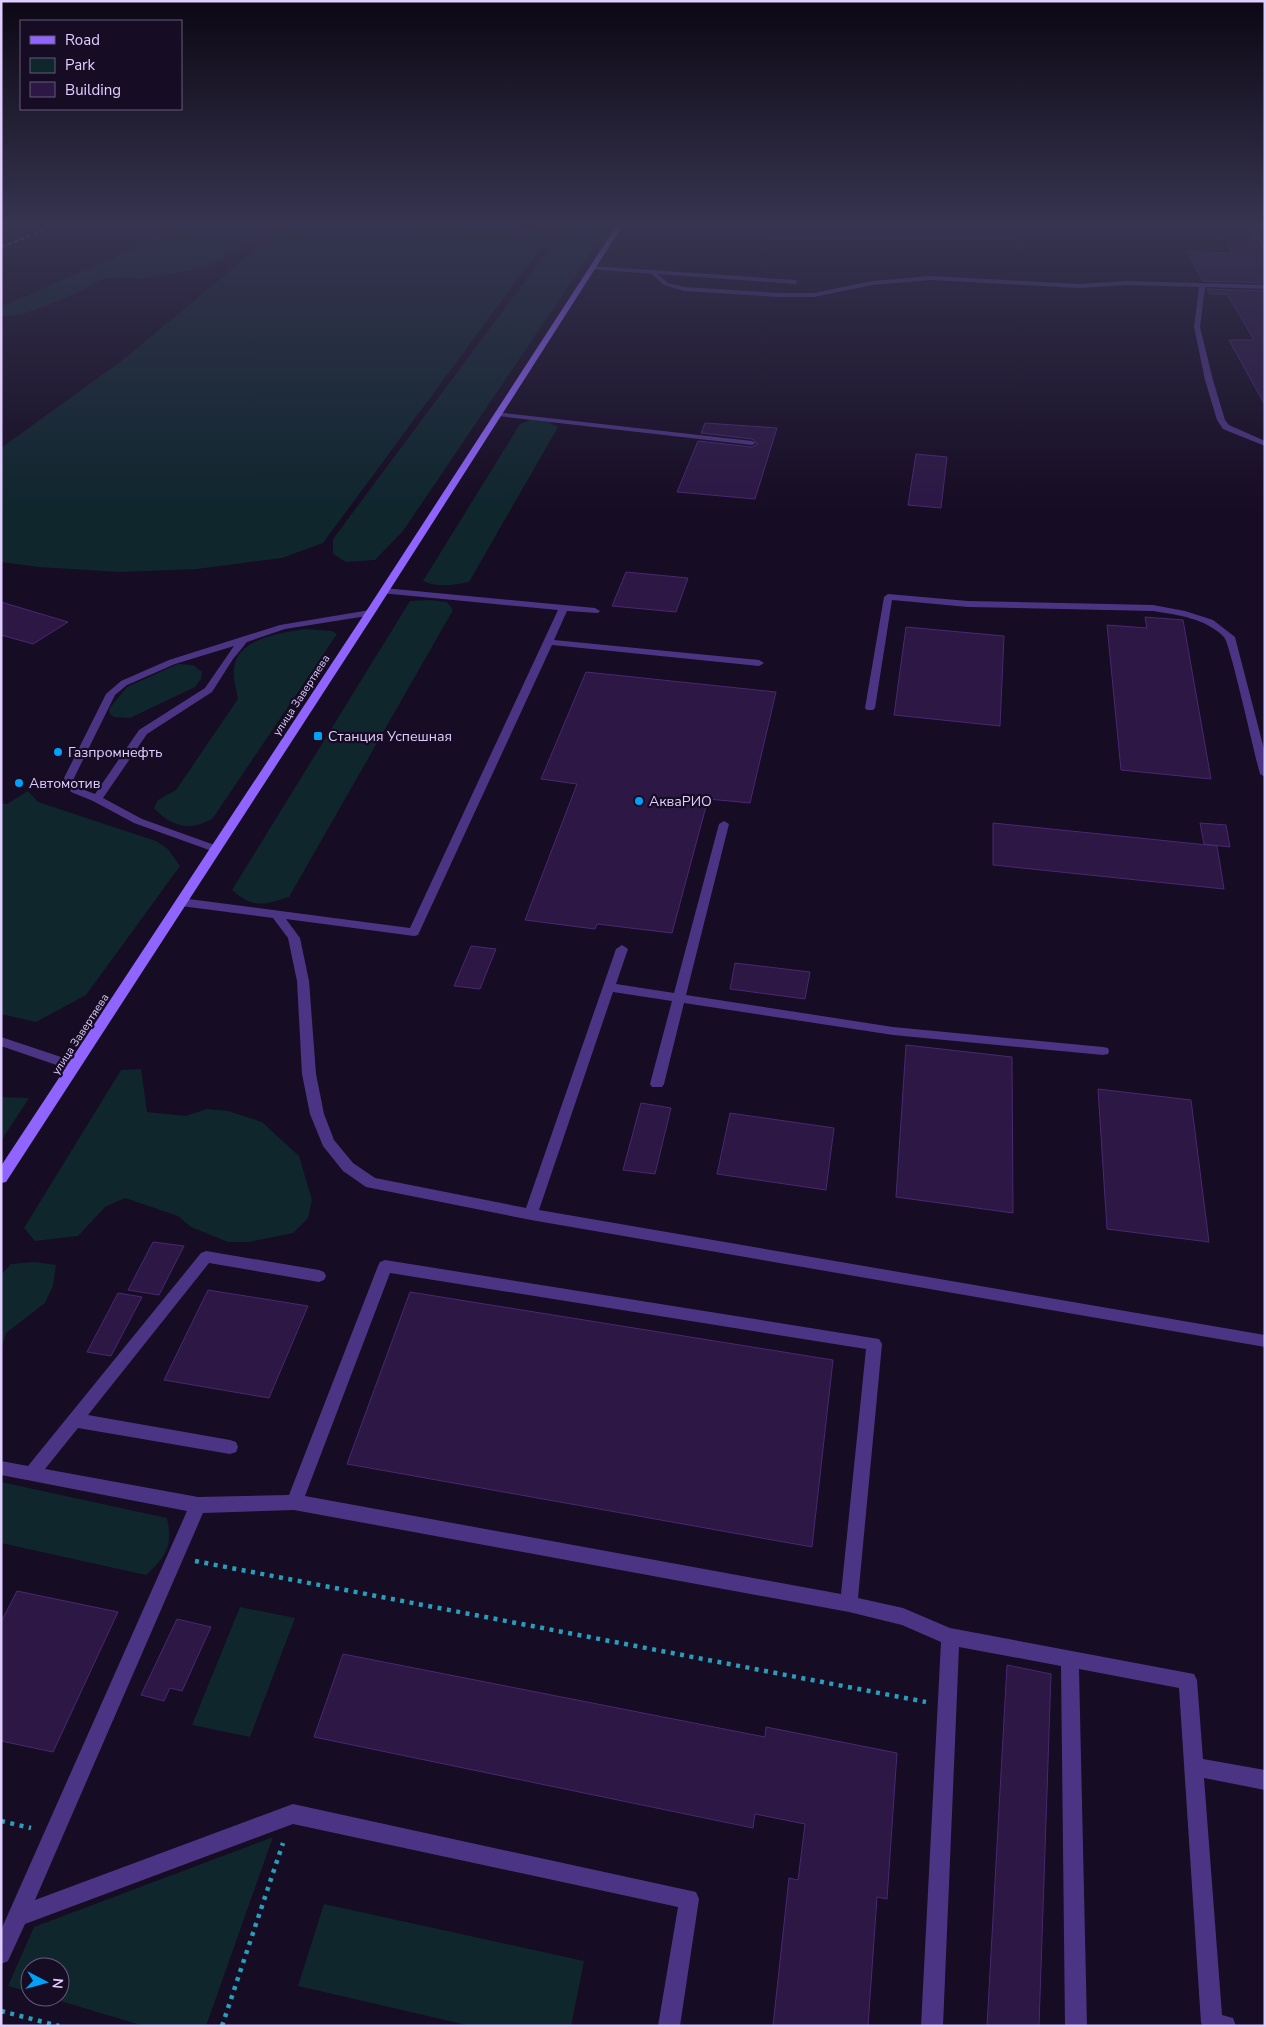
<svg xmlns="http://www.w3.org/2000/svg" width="1266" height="2027" viewBox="0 0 1266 2027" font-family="'Nunito Sans',sans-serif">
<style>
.green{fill:#0f262d}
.building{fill:#2c1745;stroke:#492872}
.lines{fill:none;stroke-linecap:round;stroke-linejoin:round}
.path{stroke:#279eba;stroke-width:4.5;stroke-dasharray:4 5.5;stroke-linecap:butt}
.lane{fill:#4c3484;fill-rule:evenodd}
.street{fill:#4c3484;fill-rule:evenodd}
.secondary{fill:#9065ff;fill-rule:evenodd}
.rail{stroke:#00a1f9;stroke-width:2;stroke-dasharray:4 3;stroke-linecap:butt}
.poi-dot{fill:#00a1f9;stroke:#160c23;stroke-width:2}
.labels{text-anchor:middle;stroke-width:4.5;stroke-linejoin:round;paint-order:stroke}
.far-street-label{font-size:11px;fill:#e0ceff;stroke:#160c23}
.poi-label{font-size:14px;fill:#e0ceff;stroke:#160c23;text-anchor:start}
</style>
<rect width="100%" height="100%" fill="#160c23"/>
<g class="green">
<polygon points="187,225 273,225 207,267 142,279 124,277 105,278 73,295 37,309 20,315 1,316 1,307"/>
<polygon points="325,225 404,225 551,234 323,543 282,558 197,569 120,572 39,567 1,562 1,448 124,359 273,235 304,226"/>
<polygon points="568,225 610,225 403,531 375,560 346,562 333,554 333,539 546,253 556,236"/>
<path d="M531 420 548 422 558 427 469 582C453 585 438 588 423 581L520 424Z"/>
<path d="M429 600 447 602 453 610 289 897C263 905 254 909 232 890L410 601Z"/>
<path d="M304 629 332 631 337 634 213 818C191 832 171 827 154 808L158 800 176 790 238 699C236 689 233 678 234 668 237 638 282 633 304 629Z"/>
<polygon points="178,664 193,665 202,672 201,679 195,687 130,718 114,717 110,714 109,709 127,687"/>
<polygon points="28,791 38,802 156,841 168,849 180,866 86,995 36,1022 1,1014 1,803 7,804"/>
<polygon points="141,1069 147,1112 186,1116 207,1109 228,1111 262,1122 299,1156 312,1200 308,1218 293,1233 249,1242 228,1242 191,1227 178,1216 125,1198 105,1207 78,1236 35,1241 24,1228 121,1070"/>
<polygon points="1,1097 29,1098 1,1141"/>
<polygon points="35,1262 56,1265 53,1286 45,1303 6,1333 1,1350 1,1275 11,1264"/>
<path d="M1 1482 167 1518C173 1546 167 1556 146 1575L1 1543Z"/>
<polygon points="240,1607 295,1618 250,1737 192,1725"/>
<polygon points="273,1837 206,2026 144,2026 47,1997 60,1997 60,1967 30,1967 30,1992 8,1986 34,1927"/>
<polygon points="324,1904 584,1961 571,2026 471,2026 298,1986"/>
</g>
<g class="building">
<polygon points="1217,228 1245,228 1265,253 1265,283 1203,281 1187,252 1233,253"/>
<polygon points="1207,289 1265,291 1265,405 1229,340 1254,340 1227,294 1210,294"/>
<polygon points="705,423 777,428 755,499 677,492 698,441 752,447 758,444 752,439 701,433"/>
<polygon points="916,454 947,457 941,508 908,505"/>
<polygon points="626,572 688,578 676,612 612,606"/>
<polygon points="1,602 68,622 33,644 1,635"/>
<polygon points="1145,617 1183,620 1211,779 1121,770 1107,625 1147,628"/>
<polygon points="906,627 1004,636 1000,726 894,715"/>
<polygon points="586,672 776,692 750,803 708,799 672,933 597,924 595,929 525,920 577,784 541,779"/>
<polygon points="993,823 1217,846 1224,889 993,865"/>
<polygon points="1200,823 1226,825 1230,847 1204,844"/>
<polygon points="471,946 496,949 480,989 454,986"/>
<polygon points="735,963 810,972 805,999 730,989"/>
<polygon points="906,1045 1012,1057 1013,1213 896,1197"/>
<polygon points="1098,1089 1191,1100 1209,1242 1107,1229"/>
<polygon points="641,1103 671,1108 655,1174 623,1170"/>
<polygon points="730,1113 834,1128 826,1190 717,1174"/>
<polygon points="153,1242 184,1246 159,1295 128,1290"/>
<polygon points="208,1290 308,1306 269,1398 164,1380"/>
<polygon points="410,1292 833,1360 812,1547 347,1464"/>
<polygon points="118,1293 142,1297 111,1356 87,1352"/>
<polygon points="17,1591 118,1612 53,1752 1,1741 1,1622"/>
<polygon points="177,1619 211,1627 182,1691 170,1688 164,1701 141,1695"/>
<polygon points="343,1654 765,1737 766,1727 897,1753 887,1899 877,1897 868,2026 773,2026 789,1878 798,1880 805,1824 755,1814 753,1828 314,1737"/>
<polygon points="1007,1665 1051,1674 1039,2026 987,2026"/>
</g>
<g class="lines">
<g class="path">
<polyline points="195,1561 926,1702"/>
<polyline points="1,1821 31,1828"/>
<polyline points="1,2011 59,2026"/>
<polyline points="222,2026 283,1843"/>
</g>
<g class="lane">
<polygon points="546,225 556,225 515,236 512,234"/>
<polygon points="1245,225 1251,225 1265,244 1265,251"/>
<polygon points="592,266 795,280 798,282 795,284 658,274 668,283 684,287 780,293 814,293 872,281 931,276 1079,284 1128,281 1265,285 1265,289 1205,287 1200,327 1213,380 1225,420 1229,425 1265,441 1265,446 1223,429 1217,420 1205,380 1194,327 1199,287 1128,285 1079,288 931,280 872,285 814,297 780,297 684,291 664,285 651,274 590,269"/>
<polygon points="495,412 752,441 756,443 752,445 498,416 495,416"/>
<polygon points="384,588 595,608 600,611 598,613 567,611 554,640 759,660 764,663 759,666 552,645 418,935 414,936 286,919 300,938 309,981 316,1074 324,1114 334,1140 353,1163 375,1178 526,1208 616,949 622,945 628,949 616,984 674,993 719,824 724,821 729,824 686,995 893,1027 1103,1047 1108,1048 1109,1051 1108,1054 1103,1055 893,1035 684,1003 664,1084 662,1087 652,1087 650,1084 672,1001 613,992 539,1210 1265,1335 1265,1347 531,1220 366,1187 343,1171 323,1146 310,1114 302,1074 297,981 288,938 273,918 181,906 175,902 181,898 410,928 558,610 381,593 381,589"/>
<path d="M888 594 968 601 1153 605 1185 611 1213 620 1235 637 1265 753V777L1260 774C1255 756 1230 643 1224 637 1205 618 1178 615 1153 611L968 607 892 600 875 708 873 710H867L865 708 884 597Z"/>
<path d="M370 610 373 611V615L285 629 247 642 233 659 212 692 147 734 103 798 142 819 220 847 222 849 220 851H212L134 823 93 801 71 792 64 778 106 694 121 681 169 660 280 625ZM234 646 205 688 139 730 95 794 79 788 74 778 115 695 127 685 175 664Z"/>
<path d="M206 1251 319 1270 324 1272 326 1276 324 1280 319 1282 209 1263 88 1415 230 1440 236 1442 238 1447 236 1452 230 1454 78 1428 45 1469 198 1497 289 1495 378 1266 380 1262 385 1260 879 1339 882 1344 858 1598 903 1608 950 1628 1194 1674 1197 1680 1203 1759 1265 1770V1790L1204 1778 1222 2015 1233 2018 1236 2026H1203L1201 2023 1179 1688 1079 1669 1087 2026H1065L1061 1666 959 1647 943 2026H921L941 1642 902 1625 849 1612 294 1510 203 1513 35 1900 293 1804 696 1892 699 1899 680 2026H658L678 1907 293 1824 25 1924 8 1961 1 1964V1930L187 1511 1 1475V1461L28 1466 201 1253ZM390 1273 866 1349 841 1594 305 1496Z"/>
</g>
<polygon class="street" points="1,1037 79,1063 80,1066 79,1069 74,1071 1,1046"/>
<polygon class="secondary" points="617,225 623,225 375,613 6,1182 1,1183 1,1166 365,613"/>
<polyline class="rail" points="1,247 57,225"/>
</g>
<linearGradient id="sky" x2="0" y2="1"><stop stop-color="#0c0713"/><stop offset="0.44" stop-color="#363450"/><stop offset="1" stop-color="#363450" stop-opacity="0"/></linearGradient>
<rect width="1266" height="509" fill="url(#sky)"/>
<g class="poi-dot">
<rect x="313" y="731" width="10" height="10" rx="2.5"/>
<circle cx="58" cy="752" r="5"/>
<circle cx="19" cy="783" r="5"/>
<circle cx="639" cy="801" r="5"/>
</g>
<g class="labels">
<g class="far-street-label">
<text transform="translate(301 695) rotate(-57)" y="4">улица Завертяева</text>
<text transform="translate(80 1034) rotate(-57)" y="4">улица Завертяева</text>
</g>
<g class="poi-label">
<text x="328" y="741">Станция Успешная</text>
<text x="68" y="757">Газпромнефть</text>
<text x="29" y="788">Автомотив</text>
<text x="649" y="806">АкваРИО</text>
</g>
</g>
<rect width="1266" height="2027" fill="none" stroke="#e0ceff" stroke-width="5"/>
<rect x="20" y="20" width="162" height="90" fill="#160c23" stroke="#675a7b"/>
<rect x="30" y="36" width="25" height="8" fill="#9065ff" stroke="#675a7b"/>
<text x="65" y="45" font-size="15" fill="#e0ceff">Road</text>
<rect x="30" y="58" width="25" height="15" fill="#0f262d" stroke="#675a7b"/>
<text x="65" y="70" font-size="15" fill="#e0ceff">Park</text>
<rect x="30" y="82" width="25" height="15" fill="#2c1745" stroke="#675a7b"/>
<text x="65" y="95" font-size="15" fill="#e0ceff">Building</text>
<g transform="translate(45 1982) rotate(96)"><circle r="24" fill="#160c23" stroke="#675a7b"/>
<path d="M0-4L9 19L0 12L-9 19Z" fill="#00a1f9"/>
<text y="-8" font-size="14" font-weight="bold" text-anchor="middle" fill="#e0ceff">N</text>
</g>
</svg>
